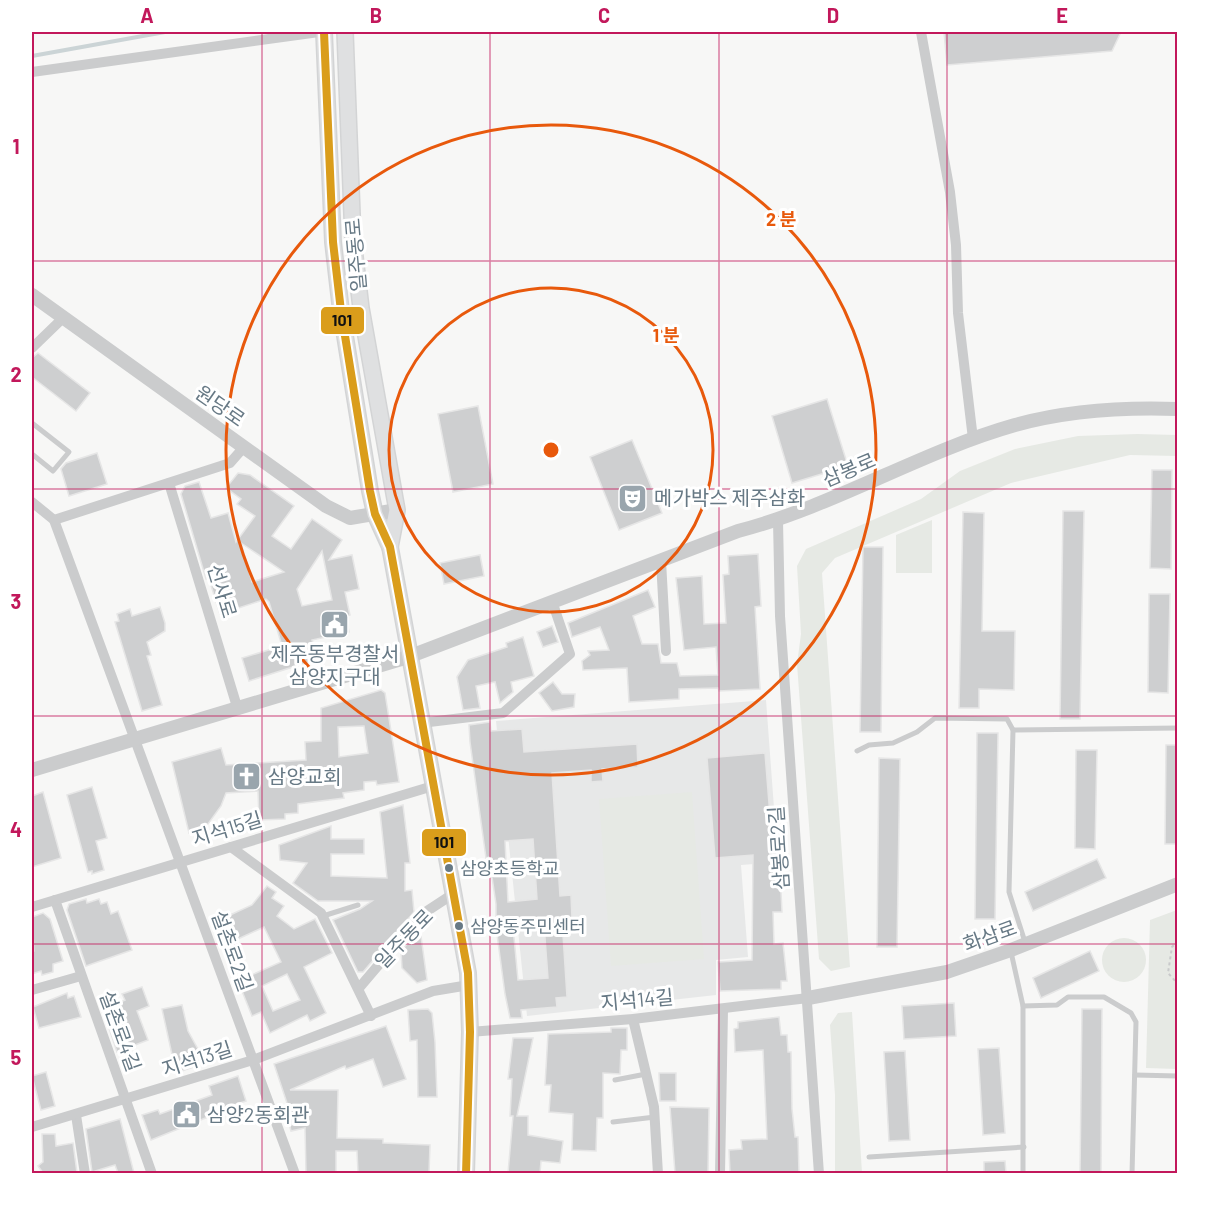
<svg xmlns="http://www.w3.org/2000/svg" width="1209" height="1205" viewBox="0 0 1209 1205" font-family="Barlow,'Noto Sans KR',sans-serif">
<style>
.built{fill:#e7e8e8}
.green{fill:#e6e9e4}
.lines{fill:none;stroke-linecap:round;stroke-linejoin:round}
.stream{stroke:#cbd4d6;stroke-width:4}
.building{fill:#cecfd0;stroke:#e6e6e6;stroke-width:1.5;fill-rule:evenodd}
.secondary-casing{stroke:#d3d4d5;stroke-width:18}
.path{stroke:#c9cacb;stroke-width:2;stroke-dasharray:3 3;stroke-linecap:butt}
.service{stroke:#cbcccd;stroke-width:5}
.minor{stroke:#cbcccd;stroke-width:10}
.tertiary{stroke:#cbcccd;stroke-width:14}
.secondary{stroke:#dfe0e1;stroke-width:15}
.bus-1-casing{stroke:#fff;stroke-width:12}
.bus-1{stroke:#da9d1b;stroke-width:8}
.grid{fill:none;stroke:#c2185b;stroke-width:1.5;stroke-opacity:0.55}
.ring{fill:none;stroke:#e8590c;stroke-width:3}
.bus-dot{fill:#677985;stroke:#fff;stroke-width:2}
.labels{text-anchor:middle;stroke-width:6;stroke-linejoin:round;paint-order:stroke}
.bus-label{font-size:18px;fill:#677985;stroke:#fff;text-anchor:start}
.street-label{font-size:20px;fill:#677985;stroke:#fff}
.poi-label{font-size:20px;fill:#677985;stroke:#fff;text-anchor:start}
.centre{fill:#e8590c;stroke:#fff;stroke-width:3}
.ring-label{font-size:18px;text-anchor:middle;font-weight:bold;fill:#e8590c;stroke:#fff;stroke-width:6;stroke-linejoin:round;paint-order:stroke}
.line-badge{stroke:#fff;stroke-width:2}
.pale-badge-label{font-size:16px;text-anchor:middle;font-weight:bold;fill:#111}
.neatline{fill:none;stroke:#c2185b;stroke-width:2}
.grid-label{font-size:20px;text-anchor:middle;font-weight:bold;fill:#c2185b}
</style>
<rect width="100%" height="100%" fill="#f7f7f6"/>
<polygon class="built" points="766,700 778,862 741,865 748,957 716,960 716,995 527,1016 496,721"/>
<g class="green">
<polygon points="1137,434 1177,435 1177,456 1130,455 1011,483 835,558 822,573 850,967 831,971 819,959 797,664 801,634 797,566 806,549 921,499 960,471 1015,449 1078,436"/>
<polygon points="932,520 932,573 896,573 896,535"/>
<polygon points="692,792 704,959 611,966 599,799"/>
<polygon points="1177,910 1177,1069 1146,1068 1150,920"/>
<circle cx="1124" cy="960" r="22"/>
<polygon points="852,1012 862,1173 835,1173 835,1095 830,1025 838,1013"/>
</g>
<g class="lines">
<polyline class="stream" points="32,56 165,32"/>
</g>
<g class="building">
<polygon points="944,32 1121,32 1112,51 947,65"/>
<polygon points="38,353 90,393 76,411 32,377 32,358"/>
<polygon points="827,399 848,466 792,483 772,416"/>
<polygon points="478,406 493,484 453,492 438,414"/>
<polygon points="632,440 662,513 619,530 590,457"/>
<polygon points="97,453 107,484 69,496 61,469 66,463"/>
<polygon points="1152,470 1172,470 1171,569 1150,568"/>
<path d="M238 473 250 475 294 506 272 536 291 549 312 519 342 540 329 560 352 555 359 589 345 592 350 615 346 616 349 632 312 640 318 659 249 681 242 658 282 646 269 602 266 599 220 614 209 579H206L181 494 185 486 199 482 211 518 228 513 236 542 255 516 237 504 241 499 226 488ZM241 543 284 572 252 582ZM322 551 332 600 302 606 297 589Z"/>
<polygon points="1063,511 1084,511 1080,719 1060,719"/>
<polygon points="963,512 984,513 982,631 1015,631 1014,690 979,689 979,708 959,708"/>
<polygon points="863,547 883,547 881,732 860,732"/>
<polygon points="758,554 761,606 755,607 760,689 719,691 718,688 679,689 679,699 629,702 627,668 583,670 582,661 590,655 588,651 609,650 600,627 572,637 568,623 648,590 655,607 633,616 642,644 658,644 661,663 677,663 680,676 718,675 716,647 684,650 676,578 702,576 704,624 726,623 723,575 729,574 728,556"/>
<polygon points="480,555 484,576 444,584 440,563"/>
<polygon points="1149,594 1170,594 1168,693 1148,692"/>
<polygon points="160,607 165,623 165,631 147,642 151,655 147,656 162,705 142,711 115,622 119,621 117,614 130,609 132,616"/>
<polygon points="552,626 558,642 543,647 537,632"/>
<polygon points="523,637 534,676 511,682 513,692 500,703 495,682 476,686 480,708 463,710 457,677 468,660 507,647 506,643"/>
<polygon points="553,682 562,694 575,694 574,707 552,711 539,693"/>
<path d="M381 690 385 693 399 782 377 785 376 781 364 782V790L343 793 344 798 298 804V813L285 814V819L259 820 258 791 226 793 221 806 208 824 189 833 172 762 221 748 226 765 306 760 305 742 321 741V708ZM364 726 368 753 339 757 338 727Z"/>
<path d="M490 722 491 731 522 729 524 752 637 744 638 767 602 769 603 781 591 782V770L552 773 560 896 571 895 572 918 562 919 567 997 556 998 557 1007 521 1010 522 1018H510L505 994 496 927V904L489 857 486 858 470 742 469 725ZM533 839 537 899 508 902 505 841ZM544 925 548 978 518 980 513 927Z"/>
<polygon points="977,733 998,733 995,919 975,919"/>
<polygon points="1166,745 1178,745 1178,844 1165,844"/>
<polygon points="1076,750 1097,750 1095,849 1075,848"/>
<polygon points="765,753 774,866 780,865 781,892 782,912 773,912 774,944 783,943 787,981 781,981 781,989 720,991 718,962 752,960 753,855 715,858 707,758"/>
<polygon points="879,758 900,759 897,947 877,947"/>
<polygon points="92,787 107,838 96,841 104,870 92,874 92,871 88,872 67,795"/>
<polygon points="43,792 61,858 32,867 32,796"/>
<polygon points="403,805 410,863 405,863 405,891 412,890 414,912 363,972 358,972 333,920 360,909 372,901 318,901 293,883 307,863 280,860 279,845 331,826 331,839 364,839 364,854 331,854 331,876 387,878 380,812"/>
<polygon points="1097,859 1106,878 1033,911 1025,892"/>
<path d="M267 886 276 892 272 898 284 906 277 916 294 929 315 919 332 953 304 967 326 1013 310 1021 307 1015 270 1033 261 1012 252 1016 238 981 281 962 264 927 238 939 228 916 252 905ZM287 974 300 1000 273 1011 262 986Z"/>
<polygon points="86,899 87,903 99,899 101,904 107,902 111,914 118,911 132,950 86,966 67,910 69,904"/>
<polygon points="43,913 50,919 63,961 53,964 53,972 42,975 41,971 32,974 32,952 34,951 32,917"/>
<polygon points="420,929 427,980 417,983 402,968 401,951"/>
<polygon points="1090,951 1099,971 1041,998 1033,978"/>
<polygon points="142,987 149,1006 137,1011 148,1040 117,1052 109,1028 125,1022 118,1003 125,1000 122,994"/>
<polygon points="67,993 68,998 74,996 81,1017 39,1028 33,1007"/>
<polygon points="954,1003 956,1036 904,1039 902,1006"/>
<polygon points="182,1005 188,1031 199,1051 195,1052 199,1065 176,1073 162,1009"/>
<polygon points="428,1009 432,1013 435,1042 437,1097 418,1097 417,1040 410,1041 408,1010"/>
<polygon points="1082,1009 1102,1009 1101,1173 1080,1173"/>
<polygon points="779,1017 781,1035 787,1035 788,1052 791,1052 792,1109 795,1137 798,1137 799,1173 730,1173 729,1150 742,1149 741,1140 767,1139 763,1050 735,1052 734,1029 738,1028 738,1022"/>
<polygon points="386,1026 406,1079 383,1087 373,1059 346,1069 345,1066 290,1090 338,1090 337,1138 383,1139 383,1143 430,1145 429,1173 358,1173 357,1151 336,1151 336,1173 306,1173 305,1128 291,1131 285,1107 288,1106 274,1064"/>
<polygon points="611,1028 627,1028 627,1050 621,1050 620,1074 603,1073 603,1118 597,1118 596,1151 572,1150 573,1114 549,1112 551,1085 545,1085 548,1034 611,1032"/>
<polygon points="513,1038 533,1038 517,1116 528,1116 528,1135 563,1141 560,1163 541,1161 540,1173 508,1173 513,1116 510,1116 512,1079 508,1079"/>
<polygon points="999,1048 1005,1133 983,1135 978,1049"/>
<polygon points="905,1051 910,1140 889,1141 884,1052"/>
<polygon points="46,1072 55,1106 41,1110 32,1076"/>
<polygon points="659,1073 676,1073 676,1101 660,1101"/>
<polygon points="238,1076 246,1101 207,1114 208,1117 151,1140 142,1115 158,1110 160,1114 212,1095 209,1086"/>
<polygon points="670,1107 709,1108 708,1173 675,1173"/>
<polygon points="120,1119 134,1173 118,1173 115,1165 92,1172 86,1129"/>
<polygon points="42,1134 55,1134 56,1146 73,1143 77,1173 43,1173 38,1166 43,1162"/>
<polygon points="1005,1161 1006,1173 984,1173 984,1162"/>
</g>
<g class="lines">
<defs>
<g id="secondary">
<polyline points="324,32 333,242 341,311 370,491 375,514 390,547 468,973 470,1032 466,1174"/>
<polyline points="345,32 353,240 361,308 397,510 390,547"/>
</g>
</defs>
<use href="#secondary" class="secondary-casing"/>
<polyline class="path" points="1178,941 1172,947 1168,973 1178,984"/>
<g class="service">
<polyline points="32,423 69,452 53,471 32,454"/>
<polyline points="1013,730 1178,728"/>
<polyline points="857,751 869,745 893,743 917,732 935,718 1007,719 1013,730 1009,892 1025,942"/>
<polyline points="323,916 358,905"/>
<polyline points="1011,952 1023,1006 1023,1174"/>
<polyline points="1023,1006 1057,1005 1068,997 1104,997 1131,1013 1136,1022 1132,1174"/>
<polyline points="1135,1075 1178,1076"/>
<polyline points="615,1080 646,1074"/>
<polyline points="613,1122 655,1117"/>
<polyline points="869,1157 1024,1147"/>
</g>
<g class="minor">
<polyline points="921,32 950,192 956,245 958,313 973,439"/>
<polyline points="32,72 319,32"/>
<polyline points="32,348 63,318"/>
<polyline points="169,483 238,710"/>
<polyline points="32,502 54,520 295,1174"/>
<polyline points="54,520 230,463 244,447"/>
<polyline points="778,521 780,616 819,1174"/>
<polyline points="661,561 666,651"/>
<polyline points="421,723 503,713 570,654 552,601"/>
<polyline points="231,847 321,913 371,1016"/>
<polyline points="55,900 152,1174"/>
<polyline points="32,907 433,786"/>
<polyline points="359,988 421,915 453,894"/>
<polyline points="32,990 81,976"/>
<polyline points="633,1019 654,1107 658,1174"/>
<polyline points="470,1032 633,1019 808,998"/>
<polyline points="76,1115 85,1174"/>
<polyline points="32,1127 253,1060 433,991 469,985"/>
<polyline points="720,1174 723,1010"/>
</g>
<g class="tertiary">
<polyline points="32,295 326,506 350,518 397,510"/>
<path d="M32 770 408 657 738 531C834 506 920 452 1015 425 1069 410 1122 407 1178 409"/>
<polyline points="808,998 947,972 1011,950 1178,884"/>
</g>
<use href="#secondary" class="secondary"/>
<defs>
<polyline id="bus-1" points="324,32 333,242 341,311 370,491 375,514 390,547 468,973 470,1032 466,1174"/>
</defs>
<use href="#bus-1" class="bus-1-casing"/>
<use href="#bus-1" class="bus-1"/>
</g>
<path class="grid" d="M262 32V1174M490 32V1174M719 32V1174M947 32V1174M32 261H1178M32 489H1178M32 716H1178M32 944H1178"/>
<g class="ring">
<circle cx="551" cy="450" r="162"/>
<circle cx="551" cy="450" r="325"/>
</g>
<defs>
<symbol id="theatre-square" viewBox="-11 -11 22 22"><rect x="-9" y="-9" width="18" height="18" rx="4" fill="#99a5ad" stroke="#fff"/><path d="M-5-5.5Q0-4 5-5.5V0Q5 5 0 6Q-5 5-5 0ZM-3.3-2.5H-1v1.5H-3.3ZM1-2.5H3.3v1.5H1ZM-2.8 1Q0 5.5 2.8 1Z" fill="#fff"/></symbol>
<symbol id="civic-square" viewBox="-11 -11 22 22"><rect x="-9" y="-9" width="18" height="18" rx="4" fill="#99a5ad" stroke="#fff"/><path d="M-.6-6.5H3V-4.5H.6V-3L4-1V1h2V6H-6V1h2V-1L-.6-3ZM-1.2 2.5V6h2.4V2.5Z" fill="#fff"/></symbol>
<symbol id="church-square" viewBox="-11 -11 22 22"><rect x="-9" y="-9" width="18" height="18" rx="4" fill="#99a5ad" stroke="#fff"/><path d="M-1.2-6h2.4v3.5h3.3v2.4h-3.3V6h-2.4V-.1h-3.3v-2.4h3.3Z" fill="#fff"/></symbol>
</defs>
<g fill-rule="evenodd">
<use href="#theatre-square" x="616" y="482" width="33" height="33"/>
<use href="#civic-square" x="318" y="608" width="33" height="33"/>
<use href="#church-square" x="230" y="760" width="33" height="33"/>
<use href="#civic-square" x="170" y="1098" width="33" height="33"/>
</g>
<g class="bus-dot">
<circle cx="449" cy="868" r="5"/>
<circle cx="459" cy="926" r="5"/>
</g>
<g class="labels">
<g class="bus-label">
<text x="460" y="875">삼양초등학교</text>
<text x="470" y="933">삼양동주민센터</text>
</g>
<g class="street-label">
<text transform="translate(356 255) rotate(-95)" y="7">일주동로</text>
<text transform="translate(220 406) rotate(35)" y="7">원당로</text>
<text transform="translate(849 470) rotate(-23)" y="7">삼봉로</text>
<text transform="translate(222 591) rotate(73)" y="7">선사로</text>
<text transform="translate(227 829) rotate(-17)" y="7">지석15길</text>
<text transform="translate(779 848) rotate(-94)" y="7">삼봉로2길</text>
<text transform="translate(990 936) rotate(-20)" y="7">화삼로</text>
<text transform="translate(404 939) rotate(-46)" y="7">일주동로</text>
<text transform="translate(232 951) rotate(70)" y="7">설촌로2길</text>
<text transform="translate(637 1000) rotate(-5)" y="7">지석14길</text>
<text transform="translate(120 1031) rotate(70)" y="7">설촌로4길</text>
<text transform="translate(197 1059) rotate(-18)" y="7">지석13길</text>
</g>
<g class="poi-label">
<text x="654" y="505">메가박스 제주삼화</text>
<text x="335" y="661" text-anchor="middle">제주동부경찰서<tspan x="335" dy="23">삼양지구대</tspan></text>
<text x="268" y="784">삼양교회</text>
<text x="207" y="1122">삼양2동회관</text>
</g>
</g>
<circle cx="551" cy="450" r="9" class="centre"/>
<g class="ring-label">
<text x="781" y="226">2 분</text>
<text x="666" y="342">1 분</text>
</g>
<g class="line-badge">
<rect x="320" y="306" width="45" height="29" rx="6" fill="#da9d1b"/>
<rect x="421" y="828" width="46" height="29" rx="6" fill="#da9d1b"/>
</g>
<g class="pale-badge-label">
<text x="342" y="326">101</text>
<text x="444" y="848">101</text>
</g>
<rect width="1209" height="1205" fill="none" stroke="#ffffff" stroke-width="66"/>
<rect x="33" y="33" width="1143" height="1139" class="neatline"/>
<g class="grid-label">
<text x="147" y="23">A</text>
<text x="376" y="23">B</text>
<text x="604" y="23">C</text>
<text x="833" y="23">D</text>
<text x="1062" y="23">E</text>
<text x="16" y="154">1</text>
<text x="16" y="382">2</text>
<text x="16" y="609">3</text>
<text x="16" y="837">4</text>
<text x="16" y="1065">5</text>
</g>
</svg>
